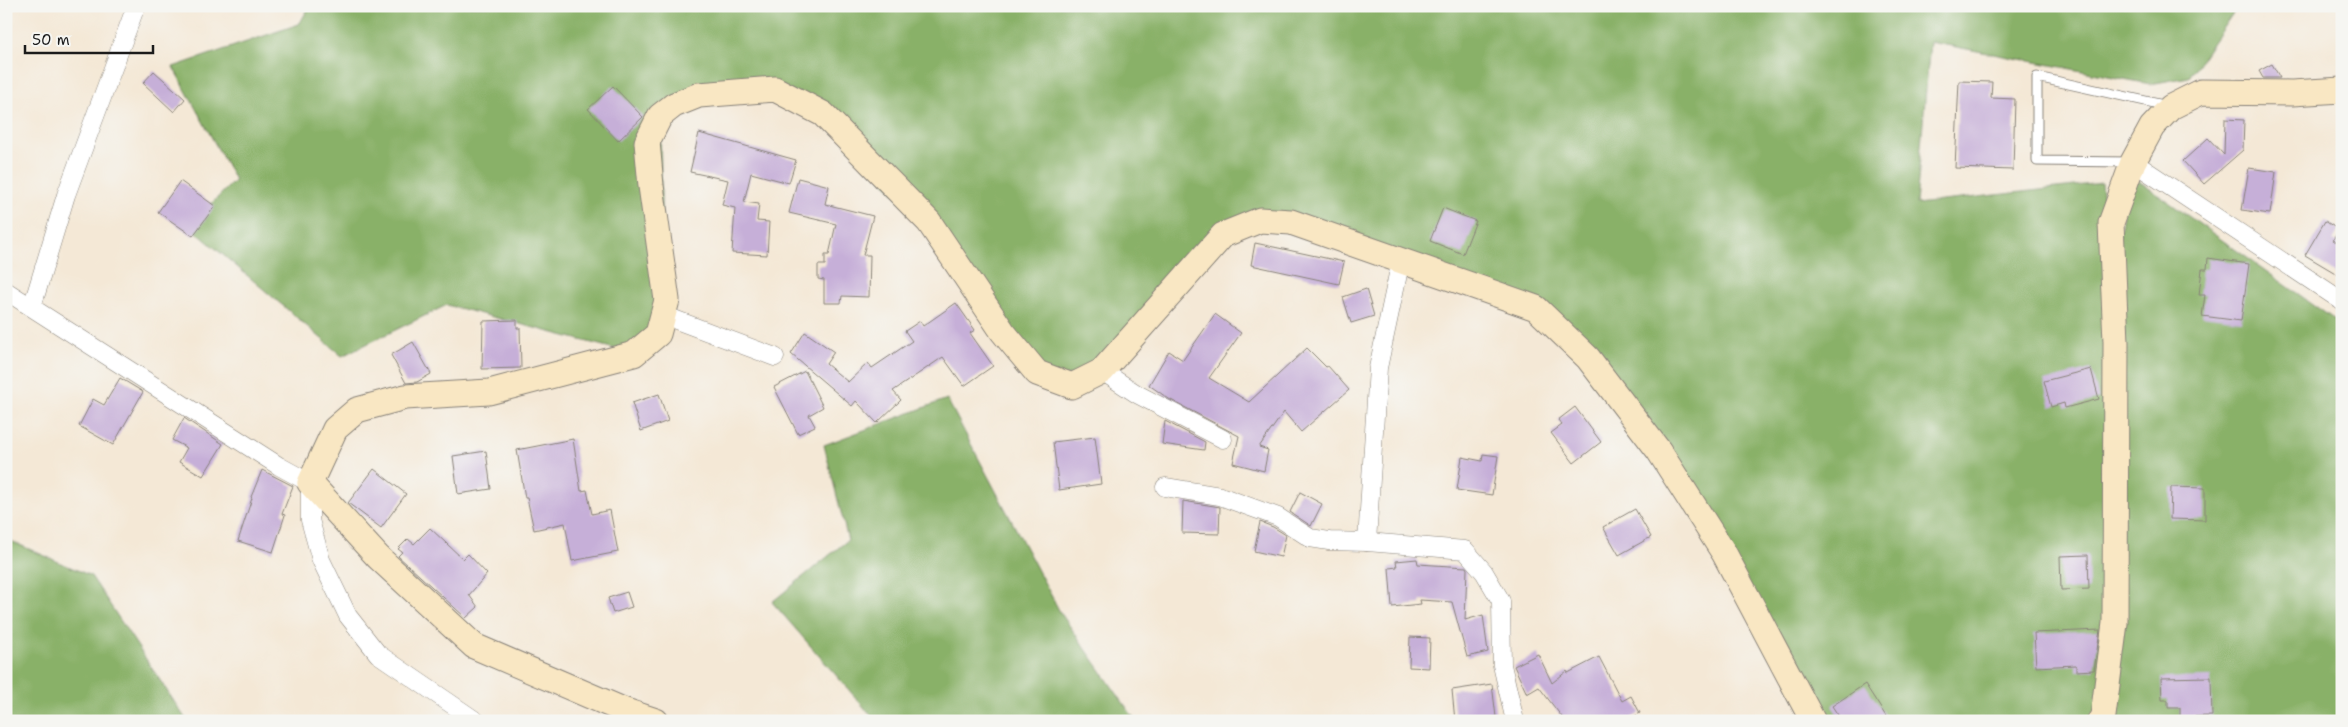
<svg xmlns="http://www.w3.org/2000/svg" width="2348" height="727" viewBox="0 0 2348 727" font-family="'Shantell Sans',sans-serif">
<style>
.forest{fill:#89b168;stroke:#526642}
.building{fill:#c6afd8}
.lines{fill:none;stroke-linecap:round;stroke-linejoin:round}
.lane-casing{stroke:#888279;stroke-width:11}
.street-casing{stroke:#888279;stroke-width:19}
.secondary-casing{stroke:#888279;stroke-width:27}
.lane{stroke:#fff;stroke-width:9}
.street{stroke:#fff;stroke-width:18}
.secondary{stroke:#f9e7c3;stroke-width:25}
</style>
<rect width="100%" height="100%" fill="#f6f6f2"/>
<filter id="ink" filterUnits="userSpaceOnUse"><feTurbulence type="fractalNoise" baseFrequency=".02" numOctaves="2"/><feDisplacementMap in="SourceGraphic" scale="10" xChannelSelector="R" yChannelSelector="G"/><feConvolveMatrix kernelMatrix="1 2 1 2 8 2 1 2 1" color-interpolation-filters="sRGB"/></filter>
<filter id="wash" filterUnits="userSpaceOnUse"><feTurbulence type="fractalNoise" baseFrequency=".0096" numOctaves="4" result="noise"/><feDisplacementMap in="SourceGraphic" scale="20" xChannelSelector="R" yChannelSelector="G"/><feGaussianBlur stdDeviation="1.12" result="paint"/><feColorMatrix in="noise" values="0 0 0 0 0 0 0 0 0 0 0 0 0 0 0 0 0 1.4 0 .05"/><feComposite in="paint" operator="in"/></filter>
<g filter="url(#wash)">
<rect width="100%" height="100%" fill="#f4e8d6"/>
<g class="forest">
<polygon points="310,6 2238,6 2189,77 2150,84 1930,42 1916,204 2101,183 2112,285 2129,174 2342,325 2342,721 1813,721 1643,430 1536,308 1291,222 1223,235 1102,371 1052,378 847,138 775,89 660,116 663,315 634,354 447,305 342,356 189,226 235,180 173,67 299,24"/>
<polygon points="947,399 1060,612 1136,721 876,721 772,602 848,540 824,445"/>
<polygon points="6,539 91,576 187,721 6,721"/>
</g>
<g id="blocks">
<g class="building">
<polygon points="2272,64 2280,78 2263,78 2259,71"/>
<polygon points="154,71 185,99 174,112 143,83"/>
<polygon points="1959,81 1992,82 1991,98 2015,99 2013,170 1955,168"/>
<polygon points="613,86 643,117 618,141 588,109"/>
<polygon points="2225,119 2244,120 2243,150 2204,184 2183,161 2208,138 2224,155"/>
<polygon points="699,133 796,160 789,183 751,173 744,202 759,204 757,221 769,222 767,255 732,253 735,208 722,205 728,180 690,172"/>
<polygon points="2249,168 2276,172 2270,214 2242,210"/>
<polygon points="798,178 829,186 825,204 873,216 863,255 870,255 869,297 842,296 841,303 824,303 824,280 818,279 818,265 825,265 825,255 829,255 836,224 789,213"/>
<polygon points="180,181 215,206 193,236 158,212"/>
<polygon points="1443,208 1476,221 1463,254 1430,241"/>
<polygon points="2325,221 2339,230 2333,240 2342,245 2342,266 2337,274 2305,255"/>
<polygon points="1255,243 1344,262 1339,284 1251,265"/>
<polygon points="2208,258 2249,264 2241,321 2202,316 2205,295 2199,295 2202,269 2207,269"/>
<polygon points="1366,289 1374,316 1351,323 1343,297"/>
<polygon points="956,303 975,330 970,333 993,366 964,386 943,357 893,391 901,400 877,423 856,401 852,406 791,354 805,332 834,352 826,364 848,382 868,363 872,368 912,341 905,331 920,321 923,326"/>
<polygon points="1215,314 1241,333 1209,378 1249,402 1307,348 1326,367 1328,366 1349,390 1301,432 1284,412 1259,447 1268,450 1264,471 1233,463 1239,436 1169,399 1149,385 1169,351 1183,360"/>
<polygon points="517,320 517,328 520,328 521,368 482,369 483,321"/>
<polygon points="413,342 431,374 417,382 406,383 391,355"/>
<polygon points="2091,369 2099,399 2065,408 2064,403 2051,407 2044,381"/>
<polygon points="805,371 823,407 809,415 815,426 798,434 774,387"/>
<polygon points="120,378 143,392 113,445 79,426 93,399 104,405"/>
<polygon points="659,394 668,421 641,431 632,403"/>
<polygon points="1575,407 1601,442 1574,463 1551,433 1562,425 1558,420"/>
<polygon points="184,418 223,444 203,476 179,462 187,448 172,440"/>
<polygon points="1165,421 1205,442 1204,450 1162,444"/>
<polygon points="1095,437 1101,484 1059,490 1053,442"/>
<polygon points="573,439 581,491 587,490 592,514 610,510 618,552 572,561 565,523 534,530 527,498 525,498 517,450"/>
<polygon points="486,451 491,489 458,494 453,456"/>
<polygon points="1483,454 1498,456 1492,495 1457,490 1462,457 1482,461"/>
<polygon points="374,469 406,494 381,528 348,503"/>
<polygon points="262,470 293,486 282,514 285,515 273,552 238,541 252,498 251,497"/>
<polygon points="2171,487 2205,488 2205,520 2170,519"/>
<polygon points="1300,492 1322,504 1311,526 1290,512"/>
<polygon points="1183,501 1220,507 1219,534 1182,533"/>
<polygon points="1635,509 1651,537 1619,555 1603,527"/>
<polygon points="1260,522 1273,527 1286,535 1281,557 1254,551"/>
<polygon points="430,528 463,559 468,554 487,574 469,595 478,607 466,618 398,556 402,552 398,549 408,539 414,544"/>
<polygon points="2088,555 2089,589 2061,590 2060,556"/>
<polygon points="1417,559 1418,564 1466,567 1467,569 1465,620 1483,615 1488,652 1467,657 1452,602 1420,600 1421,604 1392,607 1389,568 1397,567 1396,561"/>
<polygon points="627,592 632,607 613,613 608,598"/>
<polygon points="2100,630 2094,670 2076,671 2076,665 2036,667 2034,633"/>
<polygon points="1410,637 1430,638 1429,668 1409,667"/>
<polygon points="1538,654 1552,683 1567,671 1568,673 1599,657 1622,701 1631,696 1640,713 1627,721 1565,721 1539,687 1527,694 1514,666"/>
<polygon points="2211,677 2212,716 2180,717 2180,708 2168,708 2168,700 2162,700 2161,678"/>
<polygon points="1492,684 1496,717 1455,721 1452,690"/>
<polygon points="1865,684 1889,721 1842,721 1832,706"/>
</g>
</g>
</g>
<g filter="url(#ink)">
<use href="#blocks" fill-opacity="0" stroke="#888279" stroke-width="1"/>
<g class="lines">
<defs>
<polyline id="lane" points="2131,162 2037,161 2037,77 2168,106"/>
<g id="street">
<polyline points="2133,162 2342,301"/>
<polyline points="1401,260 1378,368 1367,542 1465,550 1484,572 1501,601 1502,665 1515,721"/>
<polyline points="6,291 279,466 310,483 310,520 321,560 348,616 378,654 476,721"/>
<polyline points="32,307 66,195 136,6"/>
<polyline points="663,315 775,357"/>
<polyline points="1102,371 1137,394 1223,439"/>
<polyline points="1165,487 1220,496 1278,517 1310,538 1329,541 1367,542"/>
</g>
<g id="secondary">
<polyline points="656,721 623,710 474,646 378,557 310,483 335,429 357,410 405,397 489,392 634,354 658,334 667,300 651,186 647,142 660,116 674,105 699,95 775,89 823,114 929,222 1003,332 1037,373 1072,386 1102,371 1223,235 1260,220 1291,222 1536,308 1588,358 1659,451 1724,553 1813,721"/>
<polyline points="2100,721 2103,716 2115,623 2116,342 2111,223 2133,162 2152,127 2171,107 2201,92 2292,93 2342,90"/>
</g>
</defs>
<use href="#lane" class="lane-casing"/>
<use href="#street" class="street-casing"/>
<use href="#secondary" class="secondary-casing"/>
<use href="#lane" class="lane"/>
<use href="#street" class="street"/>
<use href="#secondary" class="secondary"/>
</g>
</g>
<rect width="2348" height="727" fill="none" stroke="#f6f6f2" stroke-width="25"/>
<path d="M25 45v8h128v-8" fill="none" stroke="#1c1c1c" stroke-width="2.5"/>
<text x="32" y="45" font-size="15" fill="#1c1c1c" stroke="#f6f6f2" stroke-width="4" paint-order="stroke">50 m</text>
</svg>
